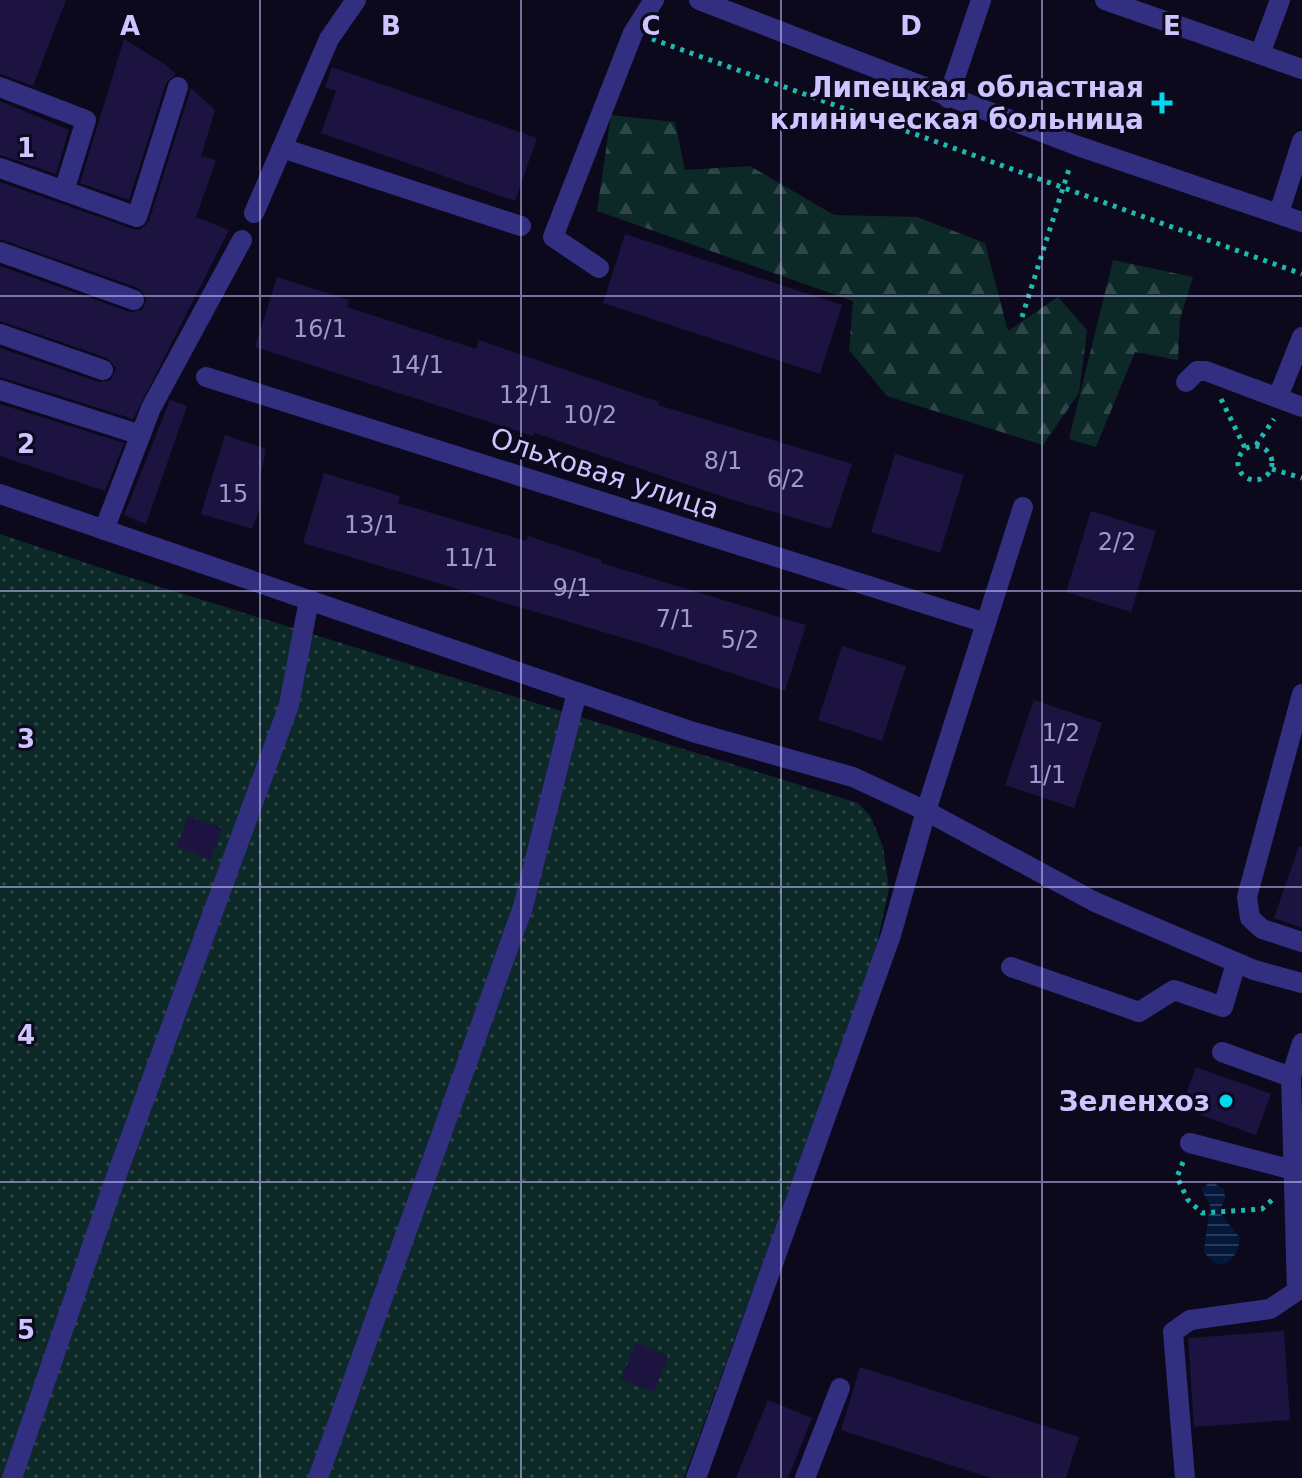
<svg xmlns="http://www.w3.org/2000/svg" width="1302" height="1478" viewBox="0 0 1302 1478" font-family="'DejaVu Sans',sans-serif">
<style>
.forest{fill:url(#forest-firs)}
.garden{fill:url(#garden-dots)}
.water{fill:url(#water-rules)}
.building{fill:#1c1340}
.lines{fill:none;stroke-linecap:round;stroke-linejoin:round}
.path{stroke:#20b9b0;stroke-width:5;stroke-dasharray:4 6;stroke-linecap:butt}
.minor{stroke:#322f81;stroke-width:20}
.grid{fill:none;stroke:#ccc5ff;stroke-width:2;stroke-opacity:0.55}
.poi-dot{fill:#00d8f0;stroke:#0d091d;stroke-width:3}
.labels{text-anchor:middle;stroke-width:6;stroke-linejoin:round;paint-order:stroke}
.number-label{font-size:24px;fill:#a098cf}
.poi-label{font-size:28px;font-weight:bold;fill:#ccc5ff;stroke:#0d091d;text-anchor:end}
.street-label{font-size:28px;fill:#ccc5ff;stroke:#0d091d}
.grid-label{font-size:26px;text-anchor:middle;font-weight:bold;fill:#ccc5ff;stroke:#0d091d;stroke-width:6;stroke-linejoin:round;paint-order:stroke}
</style>
<defs>
<pattern id="forest-firs" width="22" height="20" patternUnits="userSpaceOnUse" patternTransform="scale(2)"><rect width="22" height="20" fill="#0c2827"/><path d="M5 1l3.5 6h-7zM16 11l3.5 6h-7z" fill="#2e4647"/></pattern>
<pattern id="garden-dots" width="8" height="8" patternUnits="userSpaceOnUse" patternTransform="scale(2)"><rect width="8" height="8" fill="#0c2827"/><path d="M2 2h.1M6 6h.1" fill="none" stroke="#2e4647" stroke-width="1.8" stroke-linecap="round"/></pattern>
<pattern id="water-rules" width="6" height="5" patternUnits="userSpaceOnUse" patternTransform="scale(2)"><rect width="6" height="5" fill="#04183c"/><path d="M0 2.5h6" fill="none" stroke="#273859"/></pattern>
</defs>
<rect width="100%" height="100%" fill="#0d091d"/>
<g class="forest">
<polygon points="611,115 675,122 685,170 750,166 834,215 917,217 985,243 1008,331 1058,297 1087,330 1079,393 1043,445 887,396 849,350 853,301 597,211"/>
<polygon points="1113,260 1193,277 1180,319 1178,360 1135,352 1096,447 1069,439"/>
</g>
<polygon class="garden" points="0,534 125,576 858,803 871,817 883,847 889,889 874,957 684,1478 0,1478"/>
<path class="water" d="M1211 1182 1224 1189 1225 1198 1219 1212 1240 1238C1238 1261 1218 1276 1204 1251L1210 1205 1201 1189Z"/>
<g class="building">
<polygon points="0,0 66,0 33,86 0,74"/>
<polygon points="124,39 163,63 176,74 166,83 129,200 80,183"/>
<polygon points="332,67 537,138 515,201 321,133 336,91 325,87"/>
<polygon points="191,88 215,110 201,156 216,160 196,217 229,230 133,419 0,377 0,348 99,382 111,380 116,368 107,358 0,321 0,266 130,312 142,310 147,298 138,288 0,239 0,182 133,229 140,230 149,221"/>
<polygon points="0,101 69,130 56,174 0,155"/>
<polygon points="625,234 842,305 820,374 603,303"/>
<polygon points="277,277 349,300 347,307 476,349 479,340 659,402 658,405 852,464 831,529 730,499 535,433 533,436 255,347"/>
<polygon points="170,400 187,406 146,524 124,515"/>
<polygon points="0,404 124,443 105,491 0,456"/>
<polygon points="225,435 266,449 260,479 260,508 252,529 201,514"/>
<polygon points="895,454 964,475 940,553 871,532"/>
<polygon points="324,473 400,496 398,503 526,541 528,536 601,560 601,563 806,625 785,691 647,645 303,543"/>
<polygon points="1091,511 1156,531 1131,612 1066,592"/>
<polygon points="842,646 906,666 882,741 818,720"/>
<polygon points="1034,700 1102,723 1074,808 1005,785"/>
<polygon points="188,816 222,828 211,859 177,847"/>
<polygon points="1299,846 1302,847 1302,928 1274,918"/>
<polygon points="1196,1067 1271,1094 1256,1135 1181,1108"/>
<polygon points="1284,1331 1290,1420 1194,1427 1188,1338"/>
<polygon points="636,1343 668,1356 654,1392 621,1379"/>
<polygon points="860,1367 1079,1437 1066,1478 991,1478 841,1430"/>
<polygon points="768,1400 812,1418 788,1478 736,1478"/>
</g>
<g class="lines">
<g class="path">
<polyline points="652,39 1302,274"/>
<polyline points="1022,317 1070,166"/>
<polyline points="1221,399 1245,448"/>
<polyline points="1256,445 1274,419"/>
<circle cx="1255" cy="463" r="17"/>
<polyline points="1272,469 1302,478"/>
<polyline points="1183,1162 1177,1177 1188,1200 1202,1213 1262,1209 1272,1200"/>
</g>
<g class="minor">
<polyline points="699,0 1078,146 1302,222"/>
<polyline points="1105,0 1302,69"/>
<polyline points="1260,54 1280,0"/>
<polyline points="0,87 86,120 64,191"/>
<polyline points="948,98 981,0"/>
<polyline points="282,148 521,226"/>
<polyline points="0,168 137,217 178,87"/>
<polyline points="254,213 329,39 356,0"/>
<polyline points="1279,213 1302,141"/>
<polyline points="0,252 134,300"/>
<polyline points="599,268 553,237 633,33 654,0"/>
<polyline points="0,334 103,370"/>
<polyline points="206,377 986,623"/>
<polyline points="1186,382 1197,371 1206,371 1302,407"/>
<polyline points="1282,387 1302,337"/>
<polyline points="0,390 141,435"/>
<polyline points="0,494 693,732 853,777 926,811 1095,902 1254,970 1302,983"/>
<polyline points="104,530 151,408 242,240"/>
<polyline points="1302,694 1247,897 1250,918 1262,929 1302,942"/>
<polyline points="1011,967 1139,1012 1174,990 1223,1007 1236,963"/>
<polyline points="1222,1052 1291,1077"/>
<polyline points="1190,1143 1293,1170"/>
<polyline points="12,1478 113,1185 289,705 309,600"/>
<polyline points="318,1478 523,907 577,692"/>
<polyline points="696,1478 891,935 926,811 1023,507"/>
<polyline points="805,1478 840,1388"/>
<polyline points="1185,1478 1173,1332 1190,1320 1270,1309 1297,1291 1291,1077 1302,1043"/>
</g>
</g>
<path class="grid" d="M260 0V1478M521 0V1478M781 0V1478M1042 0V1478M0 296H1302M0 591H1302M0 887H1302M0 1182H1302"/>
<g class="poi-dot">
<path d="M1158 91h8v8h8v8h-8v8h-8v-8h-8v-8h8z"/>
<circle cx="1226" cy="1101" r="8"/>
</g>
<g class="labels">
<g class="number-label">
<text x="320" y="337">16/1</text>
<text x="417" y="373">14/1</text>
<text x="526" y="403">12/1</text>
<text x="590" y="423">10/2</text>
<text x="723" y="469">8/1</text>
<text x="786" y="487">6/2</text>
<text x="233" y="502">15</text>
<text x="371" y="533">13/1</text>
<text x="1117" y="550">2/2</text>
<text x="471" y="566">11/1</text>
<text x="572" y="596">9/1</text>
<text x="675" y="627">7/1</text>
<text x="740" y="648">5/2</text>
<text x="1061" y="741">1/2</text>
<text x="1047" y="783">1/1</text>
</g>
<g class="poi-label">
<text x="1144" y="97">Липецкая областная<tspan x="1144" dy="32">клиническая больница</tspan></text>
<text x="1210" y="1111">Зеленхоз</text>
</g>
<g class="street-label">
<text transform="translate(605 473) rotate(18)" y="10">Ольховая улица</text>
</g>
</g>
<g class="grid-label">
<text x="130" y="35">A</text>
<text x="391" y="35">B</text>
<text x="651" y="35">C</text>
<text x="911" y="35">D</text>
<text x="1172" y="35">E</text>
<text x="26" y="157">1</text>
<text x="26" y="453">2</text>
<text x="26" y="748">3</text>
<text x="26" y="1044">4</text>
<text x="26" y="1339">5</text>
</g>
</svg>
